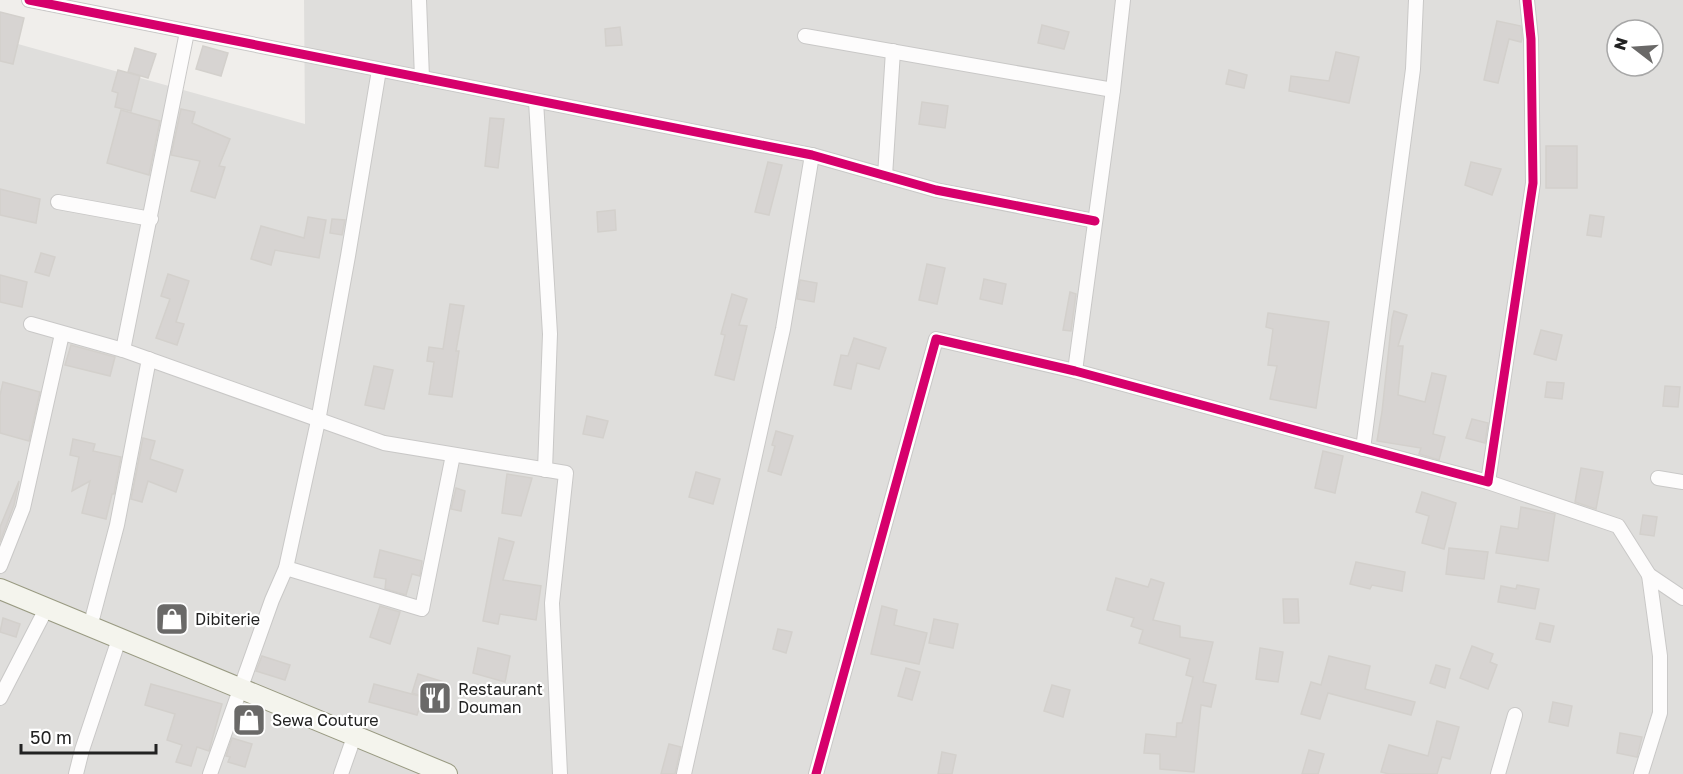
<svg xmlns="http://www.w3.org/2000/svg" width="1683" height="774" viewBox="0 0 1683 774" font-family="'Golos Text',sans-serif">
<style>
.residential{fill:#dfdedc;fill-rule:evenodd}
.building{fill:#d7d4d2;stroke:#d3d0cc;stroke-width:1.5}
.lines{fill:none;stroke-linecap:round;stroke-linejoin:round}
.street-casing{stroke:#c9c8c7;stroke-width:16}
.secondary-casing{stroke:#999a82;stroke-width:22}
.street{stroke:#fdfcfc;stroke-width:14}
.secondary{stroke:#f4f4ed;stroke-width:20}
.cycleway-casing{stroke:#fff;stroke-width:13}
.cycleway{stroke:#d6006c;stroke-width:9}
.labels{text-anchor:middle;stroke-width:4.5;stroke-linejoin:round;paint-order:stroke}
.poi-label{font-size:16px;fill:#222;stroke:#fff;text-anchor:start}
</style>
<rect width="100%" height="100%" fill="#f0eeeb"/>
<path class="residential" d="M304 0H1683V774H0V39L305 124ZM1617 30H1653V66H1617Z"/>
<g class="building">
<polygon points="0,12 24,18 13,64 0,61"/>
<polygon points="1497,21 1521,26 1522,39 1521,42 1509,39 1498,83 1484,80"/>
<polygon points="1042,25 1069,32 1064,49 1038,43"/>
<polygon points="620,27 622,45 606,46 605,29"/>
<polygon points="203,46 228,53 221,76 196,69"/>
<polygon points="135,48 156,54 148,78 128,72"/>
<polygon points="1336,52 1359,57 1349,103 1289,91 1291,76 1329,81"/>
<polygon points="118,70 140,76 131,111 115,107 118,93 112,91"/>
<polygon points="1229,70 1247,75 1244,88 1226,84"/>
<polygon points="922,102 948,106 945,128 919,124"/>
<polygon points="181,109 195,112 192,123 230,139 219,166 225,167 215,198 191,191 200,161 171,155"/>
<polygon points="121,110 160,121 149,175 107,163"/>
<polygon points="490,118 504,119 498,168 485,166"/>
<rect x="1546" y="146" width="31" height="42"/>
<polygon points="768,162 782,165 769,215 755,212"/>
<polygon points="1471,162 1501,169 1492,195 1465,185"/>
<polygon points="0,189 40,199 36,223 0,215"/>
<polygon points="615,210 616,230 598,232 597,212"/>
<polygon points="1590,215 1604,217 1601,237 1587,235"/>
<polygon points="308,217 326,220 319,258 275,250 271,265 251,259 261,226 304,238"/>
<polygon points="332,219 345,220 342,235 330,233"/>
<polygon points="41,253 55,257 49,276 35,272"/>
<polygon points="927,264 945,268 937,304 919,300"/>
<polygon points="168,274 189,281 176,322 184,324 177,345 156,338 170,299 161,296"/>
<polygon points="0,275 27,282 22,307 0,302"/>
<polygon points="984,279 1006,284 1002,304 980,299"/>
<polygon points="800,280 817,283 814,302 797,299"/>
<polygon points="1070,292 1076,294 1071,331 1063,330"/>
<polygon points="732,294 747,299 739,325 747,326 734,380 715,375 725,335 721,334"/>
<polygon points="450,304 464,306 456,351 459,351 452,397 429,394 434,362 427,361 429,347 443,349"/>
<polygon points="1394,311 1407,315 1398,346 1403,346 1398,395 1425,402 1432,373 1446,376 1433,434 1445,437 1439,460 1419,454 1421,448 1377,441 1382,412 1392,319"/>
<polygon points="1268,313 1329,322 1316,408 1270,399 1277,366 1268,365 1273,329 1266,327"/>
<polygon points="1541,330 1562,335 1556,360 1534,354"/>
<polygon points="854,338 886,348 879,369 857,363 851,389 834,385 841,355 848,356"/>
<polygon points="71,345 115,357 110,376 65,365"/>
<polygon points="374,366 393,370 384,409 365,405"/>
<polygon points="3,382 40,392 29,441 0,433 0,395"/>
<polygon points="1547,382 1564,383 1562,399 1545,397"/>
<polygon points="1665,386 1680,387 1678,407 1663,406"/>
<polygon points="587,416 608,421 603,438 583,434"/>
<polygon points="1472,419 1488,423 1485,443 1466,438"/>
<polygon points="776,431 793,436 781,475 768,471 775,446 772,445"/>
<polygon points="143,438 155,441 150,459 183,470 176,492 148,481 142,502 131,499"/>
<polygon points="73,439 95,444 93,451 121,457 114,494 112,494 106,519 82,513 90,481 72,491 79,457 70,455"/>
<polygon points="1323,451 1343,456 1335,493 1315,488"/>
<polygon points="1581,468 1603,472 1596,509 1575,502"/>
<polygon points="696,472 720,479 713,504 689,497"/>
<polygon points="507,474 532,478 521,516 502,513"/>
<polygon points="19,481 14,505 0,542 0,527"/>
<polygon points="456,488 465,491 461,511 451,509"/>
<polygon points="1422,492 1456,503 1444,549 1422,543 1429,516 1416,512"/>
<polygon points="1521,507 1555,514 1548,561 1496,553 1501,526 1518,529"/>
<polygon points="1643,515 1657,517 1654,536 1640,534"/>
<polygon points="499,538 514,542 503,580 541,586 536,620 500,614 498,624 483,621"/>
<polygon points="1449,548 1488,552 1484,579 1446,574"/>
<polygon points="380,550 422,561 420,576 412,574 406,595 385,589 386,579 374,577"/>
<polygon points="1356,562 1405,572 1402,591 1372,585 1370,589 1350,584"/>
<polygon points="1116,578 1148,587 1151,579 1164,583 1153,620 1180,626 1180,637 1213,642 1203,682 1216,685 1211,707 1201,705 1194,772 1160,769 1160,754 1144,753 1146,734 1176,737 1177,723 1182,723 1193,677 1186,675 1190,659 1139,643 1143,630 1131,626 1134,618 1107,610"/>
<polygon points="1517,585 1539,589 1535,609 1498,602 1501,586 1516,589"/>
<polygon points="1283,599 1298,599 1299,623 1284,623"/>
<polygon points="380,606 400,612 390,644 370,637"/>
<polygon points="882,606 897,610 894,625 927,633 919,664 871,654"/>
<polygon points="3,618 20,624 16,637 0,632"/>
<polygon points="934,619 958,624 953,648 929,643"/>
<polygon points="1540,623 1554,626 1550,642 1536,639"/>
<polygon points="778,629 792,632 786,653 773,649"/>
<polygon points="1472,646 1493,654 1490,662 1497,665 1488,689 1460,678"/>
<polygon points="478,648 510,656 505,682 473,673"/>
<polygon points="1260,648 1283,652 1278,682 1256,679"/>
<polygon points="262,656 290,665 285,680 256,671"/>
<polygon points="1329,656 1370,666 1365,689 1415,702 1411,715 1328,693 1320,719 1301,714 1311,682 1321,685"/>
<polygon points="1436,665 1450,669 1445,688 1430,683"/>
<polygon points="906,668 920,672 912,700 898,696"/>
<polygon points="418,674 444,682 438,701 412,693"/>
<polygon points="151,684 222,704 209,751 197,747 191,766 176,762 182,745 167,740 175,714 145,705"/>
<polygon points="374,684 423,697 417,715 369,702"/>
<polygon points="1052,685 1070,690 1063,717 1044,711"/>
<polygon points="1553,702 1572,706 1568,726 1549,722"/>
<polygon points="1437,721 1459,727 1450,759 1442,757 1437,774 1389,774 1381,772 1389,745 1428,756"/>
<polygon points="1620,733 1642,737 1637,757 1617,753"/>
<polygon points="232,738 252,744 245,767 228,762 230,757 226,756"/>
<polygon points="669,744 681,747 675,774 661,774"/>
<polygon points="1309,750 1324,754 1318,774 1302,774"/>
<polygon points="942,752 956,755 952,774 938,774"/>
</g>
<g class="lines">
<defs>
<g id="street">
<polyline points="29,0 812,155 936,190 1095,221"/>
<polyline points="419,0 422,78"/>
<polyline points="805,36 1113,90"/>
<polyline points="536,101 550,334 545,470"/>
<polyline points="885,176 893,51"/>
<polyline points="58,202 151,219"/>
<polyline points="31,324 123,350 384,443 566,473 552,603 560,774"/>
<polyline points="123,350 187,32"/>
<polyline points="1075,371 1113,90 1123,0"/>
<polyline points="1363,449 1413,69 1416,0"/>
<polyline points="1658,478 1683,482"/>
<polyline points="1488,482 1618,526 1649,575 1683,598"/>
<polyline points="0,566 23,508 62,334"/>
<polyline points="286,568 422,609 453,455"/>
<polyline points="90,627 117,525 149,359"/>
<polyline points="0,698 46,609"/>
<polyline points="76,774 82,750 119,639"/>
<polyline points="210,774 272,600 286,568 318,421 348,256 379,70"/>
<polyline points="341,774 354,737"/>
<polyline points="684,774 783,329 812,155"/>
<polyline points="816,774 936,339 1075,371 1488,482 1533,183 1531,39 1527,0"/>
<polyline points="1498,774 1515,715"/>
<polyline points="1641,774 1660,713 1660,656 1649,575"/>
</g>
<polyline id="secondary" points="0,589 447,774"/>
</defs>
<use href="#street" class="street-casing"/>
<use href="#secondary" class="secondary-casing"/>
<use href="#street" class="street"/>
<use href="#secondary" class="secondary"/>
<defs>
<g id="cycleway">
<polyline points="29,0 812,155 936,190 1095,221"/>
<polyline points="816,774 936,339 1075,371 1488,482 1533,183 1531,39 1527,0"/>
</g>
</defs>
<use href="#cycleway" class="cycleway-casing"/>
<use href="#cycleway" class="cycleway"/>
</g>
<defs>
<symbol id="shop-square" viewBox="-11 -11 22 22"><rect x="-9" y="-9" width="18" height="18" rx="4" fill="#6a6968" stroke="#fff"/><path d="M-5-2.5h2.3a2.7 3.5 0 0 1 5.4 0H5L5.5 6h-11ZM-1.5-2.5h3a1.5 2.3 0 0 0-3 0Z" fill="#fff"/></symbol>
<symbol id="restaurant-square" viewBox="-11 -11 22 22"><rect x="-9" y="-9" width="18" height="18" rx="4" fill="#6a6968" stroke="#fff"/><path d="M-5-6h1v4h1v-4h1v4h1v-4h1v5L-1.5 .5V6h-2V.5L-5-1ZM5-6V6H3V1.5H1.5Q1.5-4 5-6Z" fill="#fff"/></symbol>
</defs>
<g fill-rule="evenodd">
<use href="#shop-square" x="153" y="600" width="38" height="38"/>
<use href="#restaurant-square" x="416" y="679" width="38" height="38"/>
<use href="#shop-square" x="230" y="701" width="38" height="38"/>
</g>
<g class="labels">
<g class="poi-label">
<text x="195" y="625">Dibiterie</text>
<text x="458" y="695">Restaurant<tspan x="458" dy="18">Douman</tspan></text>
<text x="272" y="726">Sewa Couture</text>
</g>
</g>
<g transform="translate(1635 48) rotate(287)"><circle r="28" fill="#ffffff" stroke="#a7a7a7" stroke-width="1.5"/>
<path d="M0-4.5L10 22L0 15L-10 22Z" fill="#6a6968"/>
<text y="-9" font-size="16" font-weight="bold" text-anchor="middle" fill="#222222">N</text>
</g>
<path d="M21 744v9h135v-9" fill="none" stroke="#222222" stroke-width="3"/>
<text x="30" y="744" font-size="18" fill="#222222" stroke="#ffffff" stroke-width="4.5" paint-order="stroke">50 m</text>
</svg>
